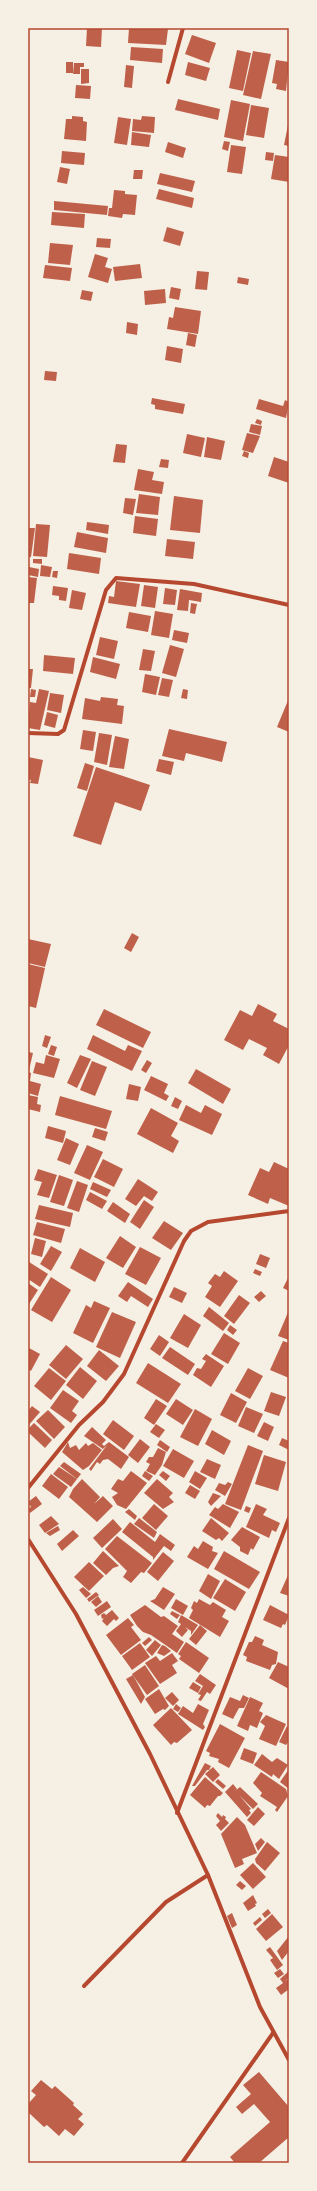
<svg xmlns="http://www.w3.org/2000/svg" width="317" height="2191" viewBox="0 0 317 2191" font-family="'Fira Sans',sans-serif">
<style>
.building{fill:#bf614a}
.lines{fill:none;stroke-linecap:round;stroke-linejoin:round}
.minor{stroke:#b5482f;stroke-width:4}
.neatline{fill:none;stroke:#b5482f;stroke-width:1.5}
</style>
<rect width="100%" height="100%" fill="#f6efe4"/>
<g class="building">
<polygon points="87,28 102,28 101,47 86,46"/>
<polygon points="129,28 168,29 166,45 128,43"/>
<polygon points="192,35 216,43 209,63 185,54"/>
<polygon points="131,47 163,49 162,63 130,60"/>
<polygon points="237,50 251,53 243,91 229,88"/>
<polygon points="253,51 271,54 261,99 243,95"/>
<polygon points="276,60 289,62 286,91 276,89 277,84 272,83"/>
<rect x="66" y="62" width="7" height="11"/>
<polygon points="188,62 210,68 206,81 185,75"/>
<polygon points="74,63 84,63 84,67 80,67 80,74 73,74"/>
<polygon points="126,65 134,66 132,88 124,87"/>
<polygon points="81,69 89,69 89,83 81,84"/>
<polygon points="76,85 91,86 90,99 75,98"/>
<polygon points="178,99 220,109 218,120 175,110"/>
<polygon points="231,100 250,104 243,141 224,137"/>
<polygon points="251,105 269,108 264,138 246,135"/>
<polygon points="72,116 83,117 83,121 87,122 86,141 64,139 66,119 72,119"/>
<polygon points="142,116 155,117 154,133 132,131 133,119 141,120"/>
<polygon points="118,117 131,119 127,145 114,143"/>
<polygon points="288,125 289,125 289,146 284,145"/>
<polygon points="132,132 151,135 149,147 131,145"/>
<polygon points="224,141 230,142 228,151 222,149"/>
<polygon points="168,142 186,148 183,158 165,152"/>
<polygon points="231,145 246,147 242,174 227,172"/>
<polygon points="62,151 85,153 84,165 61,163"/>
<polygon points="266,152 274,153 273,161 265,160"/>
<polygon points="275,155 289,157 289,182 271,179"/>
<polygon points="60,167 70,169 67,184 57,182"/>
<polygon points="134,170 143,170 142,179 133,179"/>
<polygon points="160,173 195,181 192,192 157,184"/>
<polygon points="159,189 194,198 192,208 156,199"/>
<polygon points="114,190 125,191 125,194 137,195 135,215 123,214 122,218 108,216 109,208 112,208"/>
<polygon points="54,201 108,206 107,215 54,210"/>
<polygon points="52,212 85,214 84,228 51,225"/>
<polygon points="167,227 184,232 180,246 163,241"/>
<polygon points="97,238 111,239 110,248 96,247"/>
<polygon points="50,243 73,245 70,265 48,263"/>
<polygon points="95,254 108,258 105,267 112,269 108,283 88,277"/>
<polygon points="140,264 142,278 115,281 113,267"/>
<polygon points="45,265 72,268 70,281 43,278"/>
<polygon points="197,271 209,272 207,290 195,289"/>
<polygon points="238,277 249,279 248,285 237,283"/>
<polygon points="171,287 181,289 179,300 169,298"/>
<polygon points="165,289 166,303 145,305 144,291"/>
<polygon points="82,290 93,292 91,301 80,299"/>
<polygon points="175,307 201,311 198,334 167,329 169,317 173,318"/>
<polygon points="127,322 138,324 137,335 126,333"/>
<polygon points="188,333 197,335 195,347 186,345"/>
<polygon points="167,346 183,349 181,363 165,360"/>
<polygon points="45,371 57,372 56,381 44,380"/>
<polygon points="152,398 185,404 183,414 155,409 155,405 151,404"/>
<polygon points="259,399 283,406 285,400 289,402 286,418 256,409"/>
<polygon points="257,419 262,421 261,425 255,423"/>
<polygon points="251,424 262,426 260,435 249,432"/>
<polygon points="247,433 260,436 253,453 242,450"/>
<polygon points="187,434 205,438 201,457 183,453"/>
<polygon points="207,437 225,441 221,460 204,457"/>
<polygon points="116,444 127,445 125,463 113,462"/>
<polygon points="244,451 249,453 248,458 242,456"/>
<polygon points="274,457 289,462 289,483 268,476"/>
<polygon points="161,459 169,460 168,468 159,467"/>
<polygon points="138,469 154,472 152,480 164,482 162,494 134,490"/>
<polygon points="139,494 160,497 158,515 136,513"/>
<polygon points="174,496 203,500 200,533 170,530"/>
<polygon points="125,498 136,499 133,515 123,513"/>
<polygon points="135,516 158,519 156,536 133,533"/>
<polygon points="87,522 109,525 108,534 86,530"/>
<polygon points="36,524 50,525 47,557 33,556"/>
<polygon points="28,528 35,528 31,557 28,557"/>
<polygon points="77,532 108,538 106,553 74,547"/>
<polygon points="167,539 195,542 193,559 165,556"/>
<polygon points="69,553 101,558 99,574 67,569"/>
<polygon points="33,559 42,559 42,564 33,563"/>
<polygon points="41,565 52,567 50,577 40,576"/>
<polygon points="29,567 39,569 38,577 28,575"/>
<polygon points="53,571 58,571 57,578 52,577"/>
<polygon points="28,577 37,578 34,603 28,603"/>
<polygon points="116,581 140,584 136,607 108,603 109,596 114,597"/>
<polygon points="144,585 158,587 155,608 141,606"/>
<polygon points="53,586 68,588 66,601 59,600 59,596 52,595"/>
<polygon points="165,588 177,590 175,605 163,604"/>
<polygon points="180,589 202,593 201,602 189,600 188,611 177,610"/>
<polygon points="72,590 86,593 82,610 69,608"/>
<polygon points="191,603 197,604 195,614 190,613"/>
<polygon points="155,611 173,614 169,638 151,635"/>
<polygon points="129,612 151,616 148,632 126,628"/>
<polygon points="174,630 189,633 187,643 172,640"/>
<polygon points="100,637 118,641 114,659 96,655"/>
<polygon points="170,645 184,649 176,677 162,673"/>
<polygon points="143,649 155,651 151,671 139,670"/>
<polygon points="44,655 75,658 73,674 43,671"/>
<polygon points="93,657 120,664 116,679 90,672"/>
<polygon points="28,669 33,669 31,688 28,688"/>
<polygon points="145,674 160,677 156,695 142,692"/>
<polygon points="162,678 173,680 169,697 158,695"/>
<polygon points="31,689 36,690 35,697 30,697"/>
<polygon points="39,689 49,691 40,730 28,728 30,702 36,703"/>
<polygon points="183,689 188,690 187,699 181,698"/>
<polygon points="50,693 64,695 61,713 47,710"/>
<polygon points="101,697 118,699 117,705 124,706 122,724 82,719 85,698 100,701"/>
<polygon points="289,698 289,732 277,727"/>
<polygon points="47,712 58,715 55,728 44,725"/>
<polygon points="169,729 227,742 222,762 186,753 184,761 162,756"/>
<polygon points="83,730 96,732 93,751 80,749"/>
<polygon points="99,733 112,735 107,765 94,762"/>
<polygon points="115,736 129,739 124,769 109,767"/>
<polygon points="28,757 43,760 38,784 30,783 31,780 28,779"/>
<polygon points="159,759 174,762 171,775 156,771"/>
<polygon points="85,763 94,766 87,791 77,788"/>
<polygon points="96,767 150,785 141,811 115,802 101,845 73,836"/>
<polygon points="132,933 139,937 131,952 124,948"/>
<polygon points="28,939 51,944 45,967 28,963"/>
<polygon points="28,964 45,968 36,1008 28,1006"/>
<polygon points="258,1004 277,1014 273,1021 289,1029 289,1045 279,1064 263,1055 267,1048 249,1039 243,1050 224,1040 240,1010 252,1016"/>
<polygon points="104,1009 151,1032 143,1048 96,1025"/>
<polygon points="45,1035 51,1037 47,1048 42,1046"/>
<polygon points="93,1035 125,1051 128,1045 142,1051 132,1071 87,1049"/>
<polygon points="51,1045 57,1047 54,1056 48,1054"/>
<polygon points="28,1052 33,1053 29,1070 28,1070"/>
<polygon points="46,1055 60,1059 54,1078 33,1073 36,1062 44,1064"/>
<polygon points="80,1055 91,1059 77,1088 67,1083"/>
<polygon points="147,1060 152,1063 146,1073 141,1070"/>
<polygon points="92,1061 107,1067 95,1096 80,1090"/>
<polygon points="196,1069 231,1089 223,1104 188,1083"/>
<polygon points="28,1072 31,1073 30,1081 41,1084 38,1096 28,1093"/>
<polygon points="151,1076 168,1084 164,1093 169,1096 166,1101 144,1090"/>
<polygon points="129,1084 141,1087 138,1101 126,1099"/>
<polygon points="28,1095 38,1097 37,1104 41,1105 40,1112 28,1109"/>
<polygon points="60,1096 112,1111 106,1129 55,1115"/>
<polygon points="175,1097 182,1101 178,1109 171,1106"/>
<polygon points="186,1105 201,1113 205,1105 222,1114 212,1135 179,1120"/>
<polygon points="151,1108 178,1123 171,1136 179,1141 173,1153 137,1134"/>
<polygon points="48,1126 66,1131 63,1143 45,1138"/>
<polygon points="95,1128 108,1132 105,1141 92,1137"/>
<polygon points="66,1138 79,1144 70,1165 57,1160"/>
<polygon points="87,1145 103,1152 90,1180 74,1173"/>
<polygon points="103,1159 123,1169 114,1187 94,1177"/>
<polygon points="274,1162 289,1169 289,1206 270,1198 268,1204 248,1195 260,1168 269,1172"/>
<polygon points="38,1169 57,1175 49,1198 37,1195 42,1182 34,1180"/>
<polygon points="59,1175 73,1180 64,1206 50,1202"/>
<polygon points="138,1179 158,1192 152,1201 144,1196 136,1206 125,1199"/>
<polygon points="77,1181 88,1185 79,1212 67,1208"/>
<polygon points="93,1182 111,1190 107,1197 90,1189"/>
<polygon points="90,1192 107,1201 102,1209 86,1200"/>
<polygon points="144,1200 154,1207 140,1229 130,1222"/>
<polygon points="113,1202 130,1214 125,1223 107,1211"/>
<polygon points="39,1205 73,1213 70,1227 35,1219"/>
<polygon points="164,1221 183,1233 171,1250 152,1238"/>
<polygon points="37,1222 65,1229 61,1243 33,1235"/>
<polygon points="120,1236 136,1247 123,1268 106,1258"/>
<polygon points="35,1238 46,1241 42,1257 31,1254"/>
<polygon points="51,1246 62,1252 51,1271 40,1264"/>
<polygon points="140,1247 161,1258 146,1285 125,1274"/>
<polygon points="80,1248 105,1262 95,1282 70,1268"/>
<polygon points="260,1254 270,1258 266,1268 256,1264"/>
<polygon points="29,1262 48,1274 40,1287 28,1279"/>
<polygon points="255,1269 262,1272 260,1276 253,1273"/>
<polygon points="224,1271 238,1281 220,1307 205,1297 212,1286 208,1283 215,1274 220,1277"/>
<polygon points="289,1276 289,1291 283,1288"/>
<polygon points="51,1277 71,1290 52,1322 31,1310"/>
<polygon points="128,1282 153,1299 148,1307 131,1296 127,1302 118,1296"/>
<polygon points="28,1283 38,1290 29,1304 28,1303"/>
<polygon points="174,1287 187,1293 182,1303 169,1297"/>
<polygon points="261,1291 266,1296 259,1302 254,1297"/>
<polygon points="239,1295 250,1303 234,1324 224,1316"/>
<polygon points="94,1301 110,1308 93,1343 73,1333 86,1305 91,1308"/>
<polygon points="209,1307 229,1323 223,1331 203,1316"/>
<polygon points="289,1310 289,1340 278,1336"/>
<polygon points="112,1312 136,1322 120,1358 96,1347"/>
<polygon points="184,1314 201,1325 188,1348 170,1338"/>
<polygon points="230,1325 237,1330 233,1335 227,1330"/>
<polygon points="224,1333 240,1343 228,1364 211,1354"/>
<polygon points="159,1335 169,1342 160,1356 150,1349"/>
<polygon points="283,1341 289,1343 289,1378 270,1370"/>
<polygon points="66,1345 83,1359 66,1379 49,1365"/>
<polygon points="170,1347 195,1364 188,1375 162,1358"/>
<polygon points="29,1348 40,1354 31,1371 28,1369"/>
<polygon points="99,1350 119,1366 106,1381 87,1366"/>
<polygon points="206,1354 224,1366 211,1387 193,1375 197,1368 201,1369 206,1361 202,1359"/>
<polygon points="148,1363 181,1384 168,1403 136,1383"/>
<polygon points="80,1367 97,1381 83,1399 66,1385"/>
<polygon points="49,1368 66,1381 51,1400 34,1386"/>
<polygon points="248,1368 263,1376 250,1399 235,1391"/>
<polygon points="63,1390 79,1401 72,1411 77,1415 71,1423 50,1408"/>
<polygon points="271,1392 286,1397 279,1416 264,1411"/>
<polygon points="231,1393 247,1402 236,1423 220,1415"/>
<polygon points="156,1399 167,1406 154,1425 144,1418"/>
<polygon points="176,1399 193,1410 183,1425 166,1414"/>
<polygon points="32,1406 40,1412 28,1426 28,1411"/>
<polygon points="246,1407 263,1414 254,1433 238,1426"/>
<polygon points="195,1409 212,1419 198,1446 180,1437"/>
<polygon points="48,1410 65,1427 54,1439 36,1421"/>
<polygon points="113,1420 134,1436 124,1450 103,1434"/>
<polygon points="264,1422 274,1427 268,1441 257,1436"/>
<polygon points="34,1423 52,1440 45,1448 28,1432 28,1429"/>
<polygon points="156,1424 165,1430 159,1438 150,1432"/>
<polygon points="92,1427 106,1440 102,1444 104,1446 109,1442 129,1457 121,1469 108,1459 103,1460 100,1464 97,1462 91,1471 89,1469 107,1445 103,1449 84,1436"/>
<polygon points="212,1430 231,1441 224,1455 205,1444"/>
<polygon points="282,1438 289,1441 289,1450 279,1445"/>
<polygon points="140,1439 150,1447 138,1463 128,1455"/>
<polygon points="160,1440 170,1447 167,1452 157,1445"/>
<polygon points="68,1442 70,1448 76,1445 79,1450 86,1443 88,1446 93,1443 102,1450 89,1466 83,1470 62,1452"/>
<polygon points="248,1445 263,1451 241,1510 225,1504"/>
<polygon points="158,1448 166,1452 162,1465 155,1475 146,1471 150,1464 146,1462 149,1457 153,1457"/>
<polygon points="173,1449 194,1461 184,1478 163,1466"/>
<polygon points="264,1455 286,1462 278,1491 255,1484"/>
<polygon points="207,1459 221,1465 215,1479 200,1472"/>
<polygon points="64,1462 81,1474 77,1479 60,1466"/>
<polygon points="59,1467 77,1479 71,1487 53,1474"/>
<polygon points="131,1471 147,1483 126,1509 117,1505 112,1497 118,1493 111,1489 118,1479 123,1481"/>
<polygon points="145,1471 153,1476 149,1481 142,1476"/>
<polygon points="163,1471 170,1476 166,1481 159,1475"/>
<polygon points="195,1471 207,1478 200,1489 189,1482"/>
<polygon points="51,1474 68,1487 59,1499 42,1486"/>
<polygon points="82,1479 100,1497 94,1504 103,1496 113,1506 97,1522 69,1497 73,1489"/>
<polygon points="157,1479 173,1493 169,1497 174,1502 163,1509 144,1493"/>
<polygon points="228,1482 232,1484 225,1496 215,1490 219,1483 225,1485"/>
<polygon points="190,1485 200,1491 195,1499 185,1493"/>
<polygon points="213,1493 221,1496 211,1506 208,1502"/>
<polygon points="36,1496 42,1504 30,1513 28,1509 31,1507 28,1502"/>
<polygon points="154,1504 168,1516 156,1530 142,1518"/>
<polygon points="223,1504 239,1512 230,1528 209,1515 215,1507 218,1509"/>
<polygon points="256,1504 267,1509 263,1515 280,1523 276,1532 272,1530 269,1538 246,1527"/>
<polygon points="246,1506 251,1508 249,1513 244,1511"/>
<polygon points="129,1509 137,1516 135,1520 125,1512"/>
<polygon points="51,1516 59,1524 45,1533 39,1525"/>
<polygon points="139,1518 157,1532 154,1538 134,1524"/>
<polygon points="211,1518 229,1533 222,1541 219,1538 216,1540 202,1531"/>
<polygon points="113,1519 122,1529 102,1548 93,1538"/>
<polygon points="130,1522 155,1542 160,1534 175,1545 171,1551 164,1546 153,1560 153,1557 122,1532"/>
<polygon points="58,1526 60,1530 50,1536 46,1533"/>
<polygon points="242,1527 260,1537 253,1550 251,1548 248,1555 240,1551 240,1547 231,1540"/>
<polygon points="73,1530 79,1536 62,1551 57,1544"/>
<polygon points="117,1536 152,1563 144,1573 141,1572 131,1583 123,1577 127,1571 105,1549"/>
<polygon points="203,1541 213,1547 212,1551 218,1553 208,1569 187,1557 194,1546 198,1549"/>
<polygon points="103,1551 119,1566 113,1568 106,1575 93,1563"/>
<polygon points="224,1551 260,1572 249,1589 214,1569"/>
<polygon points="163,1552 174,1561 158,1581 147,1572"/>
<polygon points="89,1562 104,1576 89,1591 74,1577"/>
<polygon points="289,1573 289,1596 280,1593"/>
<polygon points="208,1574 220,1581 211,1599 199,1591"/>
<polygon points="225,1579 246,1592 235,1611 213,1598"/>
<polygon points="83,1587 91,1594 86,1598 79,1590"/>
<polygon points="163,1587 175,1594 164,1610 150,1601 155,1599"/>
<polygon points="96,1592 99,1595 89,1602 87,1599"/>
<polygon points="98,1596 102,1602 96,1607 91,1602"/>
<polygon points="176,1599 188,1606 183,1615 171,1608"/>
<polygon points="199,1599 210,1605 213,1602 226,1610 222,1617 229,1621 220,1637 189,1618 193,1610 191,1608 194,1601 197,1603"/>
<polygon points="107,1601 111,1607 98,1616 94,1610"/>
<polygon points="145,1605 161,1617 164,1616 178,1626 172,1634 184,1642 177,1653 151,1635 143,1632 137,1626 130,1615"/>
<polygon points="270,1605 289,1615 285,1625 283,1624 281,1628 263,1620"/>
<polygon points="112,1610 119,1618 116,1621 114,1619 107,1626 102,1621 104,1618 102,1619 101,1615 104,1613 106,1615"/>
<polygon points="172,1611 180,1615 177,1619 170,1614"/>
<polygon points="181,1615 198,1625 191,1635 191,1631 185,1627 188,1630 182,1637 176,1631 181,1624 178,1622"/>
<polygon points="128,1618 134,1625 131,1627 141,1640 121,1655 106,1635"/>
<polygon points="200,1625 207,1631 196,1645 189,1639"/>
<polygon points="255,1636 264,1640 262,1645 278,1652 276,1664 272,1665 270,1670 246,1661 247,1657 243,1655 249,1642 252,1642"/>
<polygon points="149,1637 152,1640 145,1646 142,1643"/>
<polygon points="155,1640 161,1645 152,1656 146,1650"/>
<polygon points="186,1642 209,1658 199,1673 179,1659 181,1656 178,1654"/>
<polygon points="140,1643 150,1657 132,1670 122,1656"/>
<polygon points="162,1645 165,1646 171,1651 164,1656 157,1653"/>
<polygon points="172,1653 178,1661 172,1665 177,1673 160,1684 145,1663 156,1656 160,1661"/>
<polygon points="278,1662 289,1667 289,1689 269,1678"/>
<polygon points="145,1665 159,1686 147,1695 132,1674"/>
<polygon points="200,1674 216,1685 210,1694 207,1692 201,1701 198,1700 201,1695 198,1694 203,1686 195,1681"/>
<polygon points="133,1675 145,1697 141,1704 126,1679"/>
<polygon points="193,1682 201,1687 198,1693 189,1688"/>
<polygon points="159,1689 169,1706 165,1710 163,1709 155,1714 145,1699"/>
<polygon points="172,1692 179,1700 173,1706 165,1698"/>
<polygon points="243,1695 249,1698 244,1708 239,1708 233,1719 222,1714 230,1697 240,1701"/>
<polygon points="250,1697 263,1703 259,1711 263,1713 257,1728 250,1725 248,1731 237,1726"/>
<polygon points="176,1704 181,1708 178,1712 173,1709"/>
<polygon points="198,1704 209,1710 203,1724 205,1727 203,1730 178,1714 183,1706 193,1713"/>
<polygon points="171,1708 192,1730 177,1743 174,1742 171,1745 153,1725"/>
<polygon points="266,1715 286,1724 276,1746 259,1739 265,1726 260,1722"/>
<polygon points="220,1724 245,1738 229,1768 218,1762 219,1759 209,1756 210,1753 206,1751"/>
<polygon points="287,1726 289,1728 289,1740 286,1745 279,1742"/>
<polygon points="244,1748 257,1753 253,1764 240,1759"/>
<polygon points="262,1754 272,1762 277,1758 288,1765 279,1779 273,1774 272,1777 254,1765"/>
<polygon points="205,1763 211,1766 209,1770 207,1770 195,1786 192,1786"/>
<polygon points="213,1767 220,1775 213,1782 205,1774"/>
<polygon points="289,1769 289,1789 280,1782"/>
<polygon points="261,1772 286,1789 288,1796 277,1812 275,1810 277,1807 260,1796 262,1793 253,1783"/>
<polygon points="205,1777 223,1793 220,1796 218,1796 210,1806 207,1805 205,1808 190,1795"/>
<polygon points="218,1779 226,1786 223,1789 215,1782"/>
<polygon points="233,1784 237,1789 235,1791 240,1787 258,1804 253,1809 239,1795 251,1809 249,1810 251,1813 247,1817 225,1792"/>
<polygon points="258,1807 265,1814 254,1826 247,1820"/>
<polygon points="218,1813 222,1817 223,1815 226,1817 225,1819 229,1823 221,1831 216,1825 220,1821 216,1816"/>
<polygon points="237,1817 245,1825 257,1853 242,1859 244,1864 235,1868 221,1834"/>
<polygon points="261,1838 265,1842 258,1851 255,1844"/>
<polygon points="267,1842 280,1853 265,1871 256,1863 255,1859"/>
<polygon points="253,1863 266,1877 253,1889 240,1875"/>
<polygon points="240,1881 246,1886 242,1890 236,1885"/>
<polygon points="253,1895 257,1903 255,1904 256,1906 248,1911 243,1903"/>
<polygon points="268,1909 271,1913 265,1918 262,1914"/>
<polygon points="232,1913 237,1925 232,1928 227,1916"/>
<polygon points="272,1914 283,1927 266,1941 256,1929"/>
<polygon points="260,1917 262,1920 255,1926 253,1923"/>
<polygon points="289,1936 289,1951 282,1960 277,1951"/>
<polygon points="270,1947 283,1965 277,1970 270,1960 273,1958 266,1950"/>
<polygon points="280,1969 284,1974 278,1978 274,1973"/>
<polygon points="289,1971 289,1978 285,1981 289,1979 289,1989 281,1995 276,1988 283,1983 280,1979"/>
<polygon points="259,2072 289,2107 289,2137 259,2163 235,2163 230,2157 270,2122 254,2104 242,2114 236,2107 251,2094 243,2085"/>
<polygon points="41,2080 52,2089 55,2086 74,2103 73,2105 83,2114 78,2119 84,2124 74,2136 65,2129 59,2136 47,2125 44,2127 28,2112 28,2104 36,2095 31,2091"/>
</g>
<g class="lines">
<g class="minor">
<polyline points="168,82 183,28"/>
<polyline points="28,733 58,734 64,730 106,590 116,578 194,584 289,605"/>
<polyline points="28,1488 79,1425 103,1402 124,1374 184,1241 191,1231 208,1222 289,1211"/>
<polyline points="28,1539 76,1614 150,1754 208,1875 260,2007 289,2060"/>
<polyline points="177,1813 289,1518"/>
<polyline points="84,1986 166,1902 208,1875"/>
<polyline points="182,2163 273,2033"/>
</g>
</g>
<rect width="317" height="2191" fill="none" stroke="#f6efe4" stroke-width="58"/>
<rect x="29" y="29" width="259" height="2133" class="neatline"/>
</svg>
